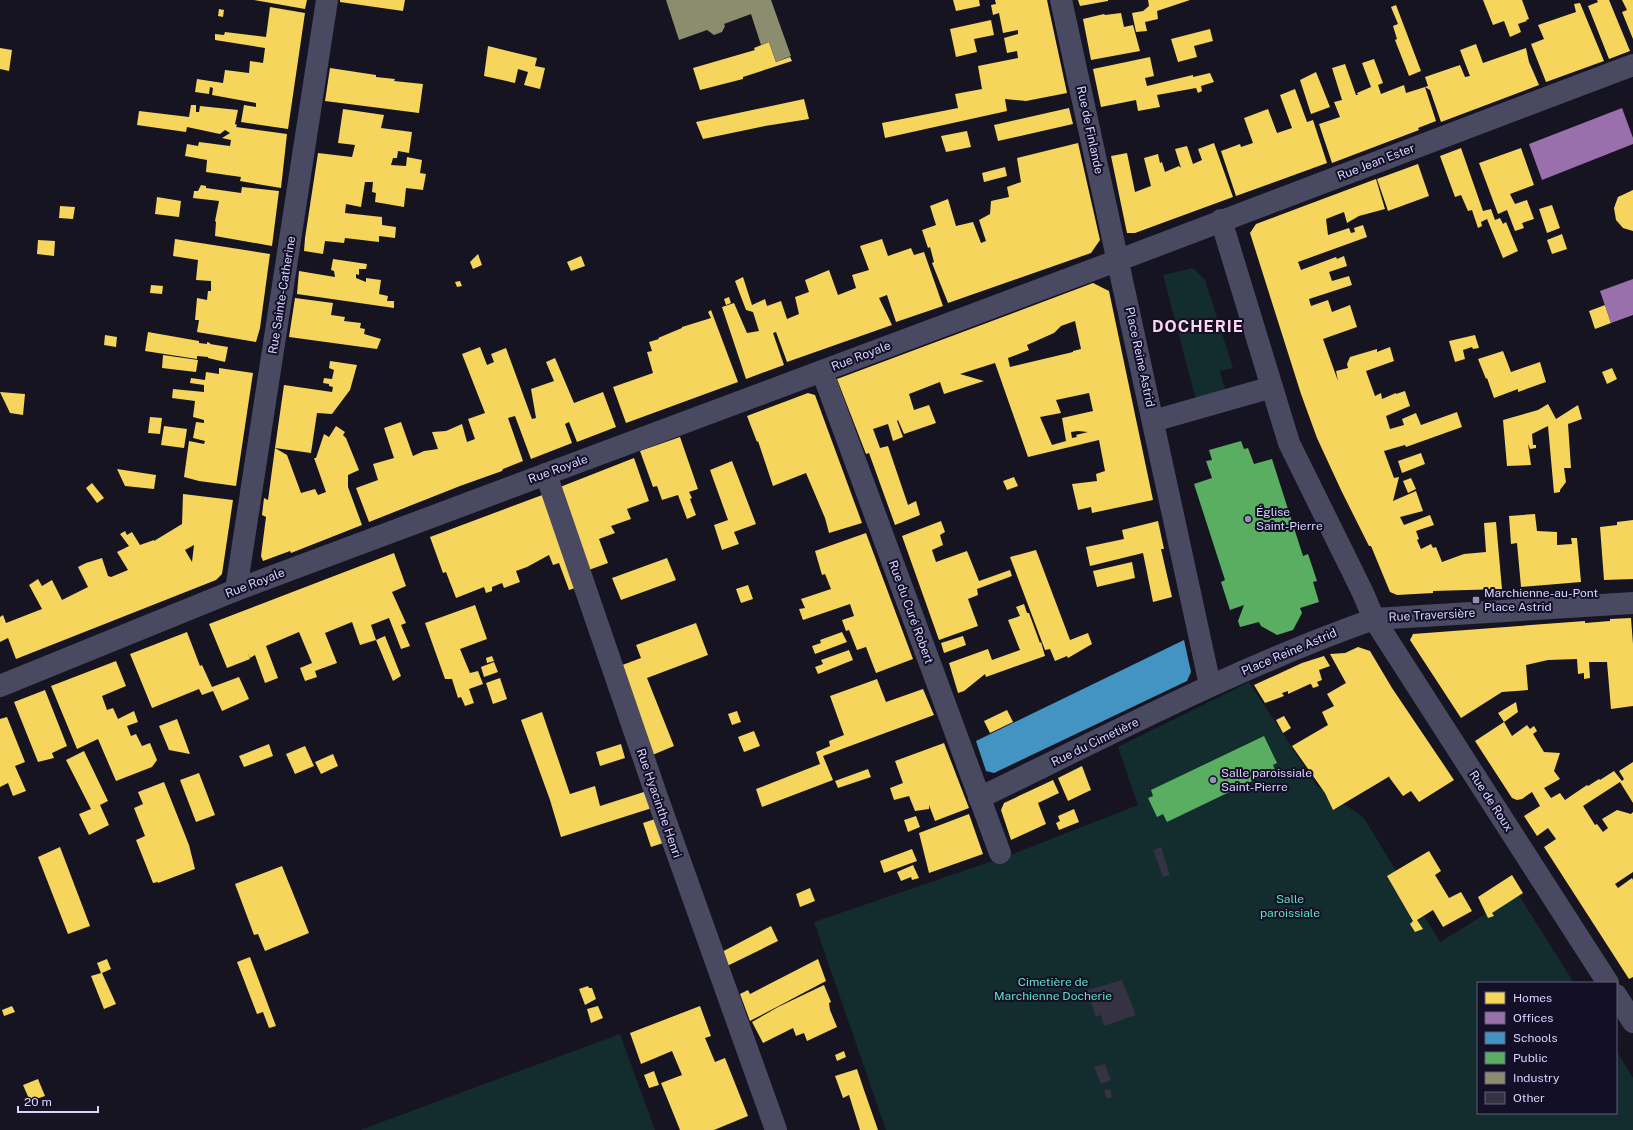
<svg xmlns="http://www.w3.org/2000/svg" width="1633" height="1130" viewBox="0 0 1633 1130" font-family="'Public Sans',sans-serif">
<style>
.green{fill:#132c2d}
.homes{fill:#f6d55c;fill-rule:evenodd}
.offices{fill:#9970ab}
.schools{fill:#4393c3}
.public{fill:#5aae61}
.industry{fill:#8c8c6e}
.building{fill:#343243}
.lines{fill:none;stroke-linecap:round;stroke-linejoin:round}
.street{stroke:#4a4962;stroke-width:22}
.poi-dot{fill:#9591b1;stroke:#130f26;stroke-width:1.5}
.labels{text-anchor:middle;stroke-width:4;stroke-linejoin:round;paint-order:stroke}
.street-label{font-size:12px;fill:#d9d4ff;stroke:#130f26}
.poi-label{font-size:12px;fill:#d9d4ff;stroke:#130f26;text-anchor:start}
.park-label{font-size:12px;fill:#5fe0c0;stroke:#130f26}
.district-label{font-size:16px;font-weight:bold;letter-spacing:1px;fill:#ffd6f0;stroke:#130f26}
</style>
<rect width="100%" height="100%" fill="#161421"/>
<g class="green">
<polygon points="1193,268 1205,280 1233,368 1220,371 1226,392 1196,400 1163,275"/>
<polygon points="1249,682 1317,786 1363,817 1440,942 1518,894 1574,983 1478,983 1478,1113 1616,1113 1616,1050 1633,1078 1633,1130 886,1130 814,922 1013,854 1138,805 1118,747"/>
<polygon points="620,1034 655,1130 360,1130"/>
</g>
<g class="homes">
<polygon points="254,0 307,0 305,9"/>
<polygon points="340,0 405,0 403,11 340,2"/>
<polygon points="953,0 979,0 980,6 956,11"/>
<polygon points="995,0 1047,0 1067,93 1026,101 1005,99 1007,111 885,138 882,123 958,108 955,94 982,89 978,66 1018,58 1017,51 1007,53 1004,38 1018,34 1018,30 1003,33 999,13 993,15 991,5 996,4"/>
<polygon points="1078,0 1108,0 1108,1 1080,6"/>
<polygon points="1148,0 1190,0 1157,11 1158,19 1145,22 1147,31 1136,32 1132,13 1143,11 1149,6"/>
<polygon points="1483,0 1522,0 1529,19 1526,20 1527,21 1518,24 1521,32 1510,37 1504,21 1493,25"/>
<polygon points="1597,0 1609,0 1630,51 1609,59 1588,6 1598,2"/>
<polygon points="1622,0 1633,0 1633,39 1622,12 1627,10"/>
<polygon points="1580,3 1604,61 1546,82 1531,44 1544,39 1538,25 1576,12 1574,4"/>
<polygon points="1396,5 1421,71 1409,76 1395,40 1397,39 1393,26 1398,24 1391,7"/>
<polygon points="270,7 305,13 288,129 241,122 244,105 256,107 256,103 212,95 213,88 210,87 209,94 195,92 197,79 223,83 225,70 249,73 250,61 263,63 265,48 215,40 215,34 224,35 225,32 266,37"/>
<polygon points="219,9 224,10 223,17 218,16"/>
<polygon points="1121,13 1124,27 1133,25 1140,51 1091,60 1083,19 1104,14 1105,15"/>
<polygon points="991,20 994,35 974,39 977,52 956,57 950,29"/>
<polygon points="1210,29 1213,41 1194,46 1197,57 1178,62 1171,39"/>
<polygon points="769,42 776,62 790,57 792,61 743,77 743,79 700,90 693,68 755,50 754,48"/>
<polygon points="1476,44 1483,63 1526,48 1529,62 1539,85 1441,122 1430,90 1425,87 1436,121 1418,128 1419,130 1332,163 1319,124 1340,117 1334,102 1342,100 1332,68 1345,64 1356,95 1358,95 1357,93 1371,87 1362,63 1374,59 1383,83 1378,85 1381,94 1404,85 1406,93 1425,87 1428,86 1425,77 1460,65 1465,77 1470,76 1460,50"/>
<polygon points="488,46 537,58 535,66 545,68 540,89 524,85 528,72 518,69 515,83 484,76"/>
<polygon points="0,48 12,50 9,71 0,69"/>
<polygon points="1150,57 1154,76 1145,78 1147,86 1193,75 1193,77 1210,73 1214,82 1201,86 1202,91 1198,93 1196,88 1157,95 1160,107 1138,111 1136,100 1101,107 1093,69"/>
<polygon points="330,68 376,75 376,77 395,79 394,81 423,84 419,113 325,101"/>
<polygon points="1316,72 1330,107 1311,114 1300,80"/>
<polygon points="1295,89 1307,122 1313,120 1327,163 1236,196 1221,151 1240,144 1241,147 1253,143 1244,118 1268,109 1277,133 1292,128 1280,95"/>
<polygon points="804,99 809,119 765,126 703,139 696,122"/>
<polygon points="191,105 196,105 196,112 199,112 200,106 238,110 235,124 237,125 236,127 287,134 281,188 240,181 241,177 206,172 207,160 185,156 187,144 198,146 199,142 230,146 231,140 222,138 230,133 225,130 220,134 187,127 186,132 137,125 139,111 189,117"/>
<polygon points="1069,108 1073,124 998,141 994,125"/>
<polygon points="343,109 384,115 381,128 412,132 409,153 398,151 397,158 393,158 391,165 406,166 407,157 422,160 420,173 426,174 423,190 406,188 404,207 375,202 376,193 372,192 373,182 365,182 361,207 346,204 345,213 382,217 382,225 396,227 395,238 379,236 379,242 345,238 344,243 325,241 323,254 304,251 305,238 318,153 352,157 355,145 338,143"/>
<polygon points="967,131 971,147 946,152 941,136"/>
<polygon points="1078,143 1100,240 1091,253 948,303 932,263 934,262 930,247 928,248 922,230 936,225 930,206 948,199 956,226 973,222 981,243 986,241 979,220 990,214 991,201 1009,197 1007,187 1021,182 1017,158"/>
<polygon points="1214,143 1233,197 1135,233 1127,233 1111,156 1127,153 1135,192 1151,186 1144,158 1158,154 1160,163 1162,162 1165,172 1179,166 1181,168 1175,149 1187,146 1193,164 1202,160 1198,149"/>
<polygon points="1461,148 1483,211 1491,209 1495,220 1500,218 1503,224 1506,222 1518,251 1503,258 1487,219 1481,222 1482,226 1478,228 1472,210 1468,211 1461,195 1455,197 1440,156"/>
<polygon points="1521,148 1534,185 1510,194 1515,204 1527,200 1534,219 1522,223 1524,228 1515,231 1507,210 1498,214 1479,163"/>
<polygon points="1418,164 1429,196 1388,211 1377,179"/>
<polygon points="1005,167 1007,176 984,182 982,173"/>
<polygon points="1376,179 1385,209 1359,216 1347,223 1344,212 1326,219 1328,235 1349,228 1351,233 1355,232 1354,228 1363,225 1367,237 1298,262 1301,270 1336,257 1337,259 1344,256 1347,266 1329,272 1332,281 1349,276 1352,285 1309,299 1311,306 1328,300 1332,312 1350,305 1357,327 1323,339 1338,381 1336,371 1348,368 1347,364 1350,357 1377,349 1377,352 1390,347 1394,361 1366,371 1375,396 1381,393 1382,399 1396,393 1396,394 1405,391 1410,406 1386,416 1390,429 1404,425 1402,419 1416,413 1421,425 1457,412 1462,427 1406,447 1405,445 1384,451 1394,478 1399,477 1393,501 1416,491 1423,511 1400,517 1404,525 1430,515 1434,525 1416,531 1419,539 1417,540 1421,549 1431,544 1433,548 1436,547 1442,562 1464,554 1486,552 1484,523 1496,522 1502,589 1433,591 1433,593 1397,595 1390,592 1371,546 1369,546 1341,490 1317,438 1301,394 1250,233 1256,224"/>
<polygon points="201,185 206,186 206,188 241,193 242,187 279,191 272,246 215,236 216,222 215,221 219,201 193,198 194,191 198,191"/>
<polygon points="1633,190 1633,231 1623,228 1616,220 1614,208 1618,197"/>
<polygon points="157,197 181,201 179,217 155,214"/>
<polygon points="1552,205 1560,228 1547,233 1539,209"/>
<polygon points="60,206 75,207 73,219 59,218"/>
<polygon points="1562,234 1567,249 1552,254 1547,240"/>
<polygon points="175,239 270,254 260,328 256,342 197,332 199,320 195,320 197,298 207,300 208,291 211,291 211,281 196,280 198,260 173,256"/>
<polygon points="882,239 888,256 911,248 914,255 924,252 943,306 896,322 887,295 879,298 892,325 787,362 776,332 773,333 784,365 746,379 722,307 734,303 747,333 759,331 753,312 746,310 735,281 743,277 752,305 765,299 767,306 781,301 787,319 799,314 795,297 809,292 805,280 829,270 838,295 856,288 852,275 869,270 860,246"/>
<polygon points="38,240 55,241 54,256 37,254"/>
<polygon points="478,254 482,265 473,269 470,262"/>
<polygon points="581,256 585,266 571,271 567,262"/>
<polygon points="333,259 367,264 366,269 359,269 359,275 356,274 356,278 366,282 366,278 381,280 379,294 388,296 387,301 394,301 394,308 297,294 299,271 335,277 334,271 331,270"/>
<polygon points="460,281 462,286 457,287 455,282"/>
<path d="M1093 283 1109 291 1153 500 1092 513 1091 507 1078 510 1072 484 1097 481 1096 474 1105 471 1099 440 1028 457 995 363 960 374 984 381 944 394 940 382 909 394 914 410 929 405 936 423 904 434 898 420 897 421 903 437 893 441 888 424 873 429 880 448 888 446 908 505 916 501 920 515 895 525 869 453 866 454 837 379ZM1075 321 1081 349 1073 351V352L1010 367 1008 358 1029 350 1027 345 1054 333 1061 326ZM1089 393 1093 411 1062 418 1066 441 1052 445 1040 417 1061 413 1056 400ZM1078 431 1088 432 1076 435 1077 437 1072 438 1071 432Z"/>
<polygon points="151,285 163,286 162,294 150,293"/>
<polygon points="729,297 731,303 726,305 724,299"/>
<polygon points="295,298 333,303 331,315 345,317 344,321 361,323 360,328 365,329 364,334 381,339 377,349 289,337"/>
<polygon points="1605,305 1611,323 1595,329 1589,311"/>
<polygon points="711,310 738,382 626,423 613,387 653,373 647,352 652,351 649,342 659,339 658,338 682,328 682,327 711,318 708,312"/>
<polygon points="148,332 199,341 199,343 207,344 207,342 210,343 210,344 228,347 225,362 208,358 208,357 197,356 197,359 145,351"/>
<polygon points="105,335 117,337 116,347 104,345"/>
<polygon points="1475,335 1479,348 1473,349 1472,347 1463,350 1465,359 1455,362 1449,341"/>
<polygon points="480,347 487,365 494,362 491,354 506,348 532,419 536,418 531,389 554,381 546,362 555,358 574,403 603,392 616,427 577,442 569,422 565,424 572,443 531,459 515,416 508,418 523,461 503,469 502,471 460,486 369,522 356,488 378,480 373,464 394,458 384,428 401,422 413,456 424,451 438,449 432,432 446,431 462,424 467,442 475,439 468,419 485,413 462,354"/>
<polygon points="1503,351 1511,372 1540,362 1546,382 1518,392 1518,389 1494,398 1487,378 1486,379 1478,359"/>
<polygon points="163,355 198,360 196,372 162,368"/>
<polygon points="330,361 357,365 350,390 332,414 317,413 311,453 275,448 284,385 332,392 333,387 329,386 329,384 323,383 324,378 332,379 334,370 329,368"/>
<polygon points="219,368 253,373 236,486 199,481 184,477 189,441 204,444 205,441 193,438 196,422 204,423 204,420 193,417 195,401 172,398 173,389 204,392 204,385 190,383 191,378 205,380 206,372 219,374"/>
<polygon points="1612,368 1617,379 1607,384 1602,372"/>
<polygon points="0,392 25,394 23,415 10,413"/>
<polygon points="808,393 815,395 862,523 829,533 825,518 806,473 773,486 758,441 757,442 747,416"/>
<polygon points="1548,404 1556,419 1578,405 1582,419 1568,424 1571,468 1564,468 1566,482 1560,490 1560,492 1554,493 1548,426 1532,434 1533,445 1536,445 1536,448 1530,449 1528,444 1531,465 1507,466 1503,420 1538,410"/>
<polygon points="150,417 162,418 160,434 148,433"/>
<polygon points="164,426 187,429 184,448 161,445"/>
<polygon points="336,426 345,432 343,435 346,438 359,470 348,475 348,487 362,525 291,553 290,551 263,561 261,556 266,517 262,515 264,498 268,500 275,448 287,455 301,493 315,489 318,495 326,492 314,458 316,458 324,434 329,437"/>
<polygon points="680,437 698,489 689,492 692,498 690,499 696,515 687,519 678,495 662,500 657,486 653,487 640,451"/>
<polygon points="1421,453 1425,464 1402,473 1398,461"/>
<polygon points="634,458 649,501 627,509 631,519 611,526 615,533 599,539 608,563 586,571 555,489"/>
<polygon points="732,461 756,524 734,532 739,544 722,550 714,525 728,520 710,470"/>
<polygon points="117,469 156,475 154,489 125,486"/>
<polygon points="1014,477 1018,486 1007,490 1003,481"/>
<polygon points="1411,478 1416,489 1408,493 1403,481"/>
<polygon points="92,483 104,498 97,503 86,488"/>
<path d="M183 494 233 500 222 574 216 580 16 659 8 638 0 642V617L3 615 6 623 42 609 29 585 38 579 42 586 52 580 62 600 88 587 78 567 86 563 102 558 108 576 111 577 128 570 117 552 129 546 120 534 125 531 127 535 132 532 140 545 154 540V541L182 524ZM194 545 192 562 185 550Z"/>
<polygon points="545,494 578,587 569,590 559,563 553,565 549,555 527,567 516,571 520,582 504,588 502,583 492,587 492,591 486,593 484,587 456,598 446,572 443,573 430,537"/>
<polygon points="1535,514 1537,531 1557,532 1557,545 1572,544 1571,538 1577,538 1581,582 1521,587 1517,543 1511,544 1509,516"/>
<polygon points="1633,520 1633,579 1604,580 1600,527 1617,525 1617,522"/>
<polygon points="941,521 945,532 940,535 943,545 932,550 936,562 967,551 979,581 1010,570 1012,576 977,589 978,595 968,599 978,626 939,640 902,536"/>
<polygon points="1158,521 1164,549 1161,549 1172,597 1153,602 1143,553 1090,566 1086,547 1124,539 1122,530"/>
<polygon points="866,533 913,659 876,673 866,647 857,650 849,630 846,631 842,620 854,616 850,604 803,620 799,609 805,608 801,599 831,589 825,574 822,575 815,551"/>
<polygon points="1036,550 1070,640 1088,633 1092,644 1068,658 1067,656 1055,661 1050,649 1045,650 1010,557"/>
<polygon points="394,553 406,586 392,592 406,623 401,625 410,646 401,649 389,618 371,625 376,640 385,636 401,676 393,681 376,640 360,645 352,622 325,633 337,663 315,671 317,677 305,681 300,668 312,663 299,632 266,646 278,678 265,683 255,655 250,658 248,653 250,659 227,668 209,624"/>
<polygon points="667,558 676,580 621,600 612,578"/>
<polygon points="1132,562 1135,578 1097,587 1093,571"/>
<polygon points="748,585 753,599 741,603 736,589"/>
<polygon points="1024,604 1027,613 1029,613 1040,643 1041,642 1045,656 986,677 985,674 964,691 958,693 949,663 988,649 992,660 1020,650 1008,620 1020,616 1016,607"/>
<polygon points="475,605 487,639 460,649 470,673 478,671 483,684 469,689 474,703 465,706 461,697 458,698 452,679 445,679 425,623"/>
<polygon points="1631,618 1633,644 1633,706 1611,709 1607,662 1589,662 1590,678 1584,679 1584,673 1578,674 1577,659 1548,660 1526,665 1528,690 1502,692 1461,718 1410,640 1413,634 1585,621 1585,623 1610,621 1610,619"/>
<polygon points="696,623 708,655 647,678 674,746 650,756 617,667 641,658 636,645"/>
<polygon points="187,632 200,666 202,665 212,687 239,677 249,699 222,711 213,691 202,695 199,689 152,708 130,654"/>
<polygon points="842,632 847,642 815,654 812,646 821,643 820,640"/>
<polygon points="963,636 966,645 944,653 941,643"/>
<polygon points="1358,647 1370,651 1392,688 1454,780 1419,802 1411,791 1403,796 1389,777 1390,776 1333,810 1325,793 1292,746 1328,725 1322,712 1334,706 1327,694 1346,683 1330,654 1345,653"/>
<polygon points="849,650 853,660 818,674 815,667 823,664 821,660"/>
<polygon points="492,656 494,661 487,663 486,658"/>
<polygon points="1324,656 1330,666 1319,670 1322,680 1317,682 1319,686 1313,688 1311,684 1310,684 1288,694 1288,691 1282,693 1284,696 1265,703 1254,685 1302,663"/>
<polygon points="116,661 126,686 102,696 107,710 113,708 118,719 134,711 138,722 127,726 131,736 136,734 142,746 150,743 157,760 152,767 116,781 98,739 77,749 51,686"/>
<polygon points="494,662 498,672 484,677 481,667"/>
<polygon points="500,678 507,699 493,704 486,683"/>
<polygon points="877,679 886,702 923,689 934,715 823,756 833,780 762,807 756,789 820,764 816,752 830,746 829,741 844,735 830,696"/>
<polygon points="45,690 67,746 52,753 54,758 38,762 14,702"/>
<polygon points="1516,702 1518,712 1504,722 1498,713"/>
<polygon points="1007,710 1013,722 990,733 984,721"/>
<polygon points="737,711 741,722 732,725 728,714"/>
<polygon points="542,712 570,794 595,786 600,806 647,791 652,808 561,837 550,800 521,720"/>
<polygon points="1284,716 1291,728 1283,733 1276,720"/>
<polygon points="7,717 25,762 15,766 26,791 13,796 8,783 0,787 0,719"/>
<polygon points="177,719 190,754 169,750 159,726"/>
<polygon points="1504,722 1512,736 1527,725 1530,729 1534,726 1537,731 1533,734 1544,752 1560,753 1554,771 1560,779 1544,788 1551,798 1560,793 1565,800 1587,785 1588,786 1599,779 1600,780 1614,771 1622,781 1624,779 1619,771 1633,762 1633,803 1620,782 1583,806 1595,825 1597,824 1603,832 1608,828 1602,819 1617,810 1631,814 1633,812 1633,872 1615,884 1618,888 1632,878 1633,880 1633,977 1629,979 1544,847 1556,839 1548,828 1537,836 1524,816 1540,806 1532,792 1522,799 1517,800 1512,798 1475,741"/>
<polygon points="754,731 760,746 744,752 738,737"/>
<polygon points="944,743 969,808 935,821 929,805 929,809 915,811 909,796 894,800 890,788 903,783 895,761"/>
<polygon points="269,744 273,756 244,767 239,756"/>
<polygon points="621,744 625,758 600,766 596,752"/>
<polygon points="305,746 314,766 295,774 286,754"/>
<polygon points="84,751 108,801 100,805 109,825 89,835 79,814 91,809 66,760"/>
<polygon points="333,754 338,766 321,774 315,762"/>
<polygon points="1082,766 1091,790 1068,801 1058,778"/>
<polygon points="868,769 871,777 838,788 835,781"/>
<polygon points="199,773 215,815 196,822 180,780"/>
<polygon points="1053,780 1059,793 1038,803 1046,824 1011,840 1001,810 1004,803"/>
<polygon points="164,782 189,845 195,869 158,883 158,882 153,883 136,840 145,836 134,808 143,804 138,792"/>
<polygon points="1074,809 1079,822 1059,830 1056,823 1060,821 1058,816"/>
<polygon points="969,814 983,854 929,873 919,833"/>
<polygon points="916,816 920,827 908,832 904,820"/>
<polygon points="655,819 663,843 651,847 643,823"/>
<polygon points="60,847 90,926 68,934 38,857"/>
<polygon points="912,849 917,861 884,873 880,861"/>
<polygon points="1429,851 1441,871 1435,875 1449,898 1461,892 1472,911 1443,927 1433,910 1417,920 1423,929 1415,932 1410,924 1413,921 1387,876"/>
<polygon points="913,865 919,878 912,880 911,877 901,881 897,872"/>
<polygon points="282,866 309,933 265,951 258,934 254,935 235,884"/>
<polygon points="1512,875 1523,893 1492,913 1494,916 1488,918 1478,897"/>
<polygon points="810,888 815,901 800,907 796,894"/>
<polygon points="771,926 778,941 721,969 718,954"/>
<polygon points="250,957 276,1026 269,1028 263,1012 257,1014 237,962"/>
<polygon points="107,959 111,969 102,973 116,1004 104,1009 91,976 101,973 97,963"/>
<polygon points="818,959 826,981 750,1021 740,994 748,990 750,994"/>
<polygon points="824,985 831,1002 829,1003 830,1010 837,1027 807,1041 804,1033 796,1036 793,1028 763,1043 752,1022 778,1007"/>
<polygon points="588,986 589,988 592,988 596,999 585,1005 579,989"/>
<polygon points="12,1006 15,1012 4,1016 2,1010"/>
<polygon points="598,1006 603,1018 591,1023 587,1009"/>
<polygon points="700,1006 711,1036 705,1038 715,1062 725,1058 748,1116 714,1130 680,1130 661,1083 682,1075 672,1051 641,1064 630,1033"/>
<polygon points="844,1051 846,1057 837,1061 835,1055"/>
<polygon points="857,1069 864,1090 878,1130 860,1130 849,1095 843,1098 835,1076"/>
<polygon points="654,1071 659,1085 649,1088 644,1075"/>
<polygon points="38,1079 45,1096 30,1101 23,1085"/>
</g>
<g class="offices">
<polygon points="1622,108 1633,138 1633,144 1542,180 1529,144"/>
<polygon points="1633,279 1633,315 1611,323 1600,291"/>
</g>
<polygon class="schools" points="1184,640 1191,672 1187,681 994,773 986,771 976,741"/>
<g class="public">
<polygon points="1241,441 1244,449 1248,448 1254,464 1272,459 1303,556 1308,554 1317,581 1313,582 1319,602 1300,608 1302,613 1293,630 1277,635 1261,626 1259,622 1240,627 1238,621 1244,605 1230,610 1221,582 1225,580 1194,484 1212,478 1206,461 1212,460 1209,450"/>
<polygon points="1264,736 1277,763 1273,765 1275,770 1167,822 1163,814 1157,817 1148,798 1153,796 1151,790"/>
</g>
<polygon class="industry" points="666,0 771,0 791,56 776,62 769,42 761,45 751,14 724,24 725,26 722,32 714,35 707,30 679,40"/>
<g class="building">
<polygon points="1161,847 1170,875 1163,877 1153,850"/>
<polygon points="1122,980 1136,1015 1104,1026 1101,1015 1096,1017 1087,990"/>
<polygon points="1105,1064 1111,1080 1101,1084 1094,1067"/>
<polygon points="1110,1089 1112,1097 1107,1099 1104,1090"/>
</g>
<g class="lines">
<g class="street">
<polyline points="1061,0 1210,685"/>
<polyline points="1221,220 1289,443 1363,593 1374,619 1608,983"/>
<polyline points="822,371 1000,853"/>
<polyline points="1153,421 1272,387"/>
<polyline points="546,474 656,794 776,1130"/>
<polyline points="236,590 327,0"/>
<polyline points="0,686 236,590 1119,260 1633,65"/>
<path d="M979 798C1109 735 1238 667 1374 619L1633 603"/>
<polyline points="1616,995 1633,1022"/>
</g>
</g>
<g class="poi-dot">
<circle cx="1248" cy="519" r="4"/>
<rect x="1472" y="596" width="8" height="8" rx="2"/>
<circle cx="1213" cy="780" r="4"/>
</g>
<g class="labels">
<g class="street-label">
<text transform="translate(1090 130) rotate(78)" y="4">Rue de Finlande</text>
<text transform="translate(1376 162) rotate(-21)" y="4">Rue Jean Ester</text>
<text transform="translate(282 295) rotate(-81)" y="4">Rue Sainte-Catherine</text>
<text transform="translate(861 356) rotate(-21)" y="4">Rue Royale</text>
<text transform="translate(1140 357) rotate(78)" y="4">Place Reine Astrid</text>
<text transform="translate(558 469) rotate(-20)" y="4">Rue Royale</text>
<text transform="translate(255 583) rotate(-21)" y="4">Rue Royale</text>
<text transform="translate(911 612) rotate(70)" y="4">Rue du Curé Robert</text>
<text transform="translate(1432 615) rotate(-3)" y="4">Rue Traversière</text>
<text transform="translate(1289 652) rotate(-23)" y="4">Place Reine Astrid</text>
<text transform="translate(1095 742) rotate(-26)" y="4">Rue du Cimetière</text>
<text transform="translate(1491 801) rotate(57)" y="4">Rue de Roux</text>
<text transform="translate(659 803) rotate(71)" y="4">Rue Hyacinthe Henri</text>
</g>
<g class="poi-label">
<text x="1256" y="516">Église<tspan x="1256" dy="14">Saint-Pierre</tspan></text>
<text x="1484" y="597">Marchienne-au-Pont<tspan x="1484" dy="14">Place Astrid</tspan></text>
<text x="1221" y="777">Salle paroissiale<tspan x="1221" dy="14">Saint-Pierre</tspan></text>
</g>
<g class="park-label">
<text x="1290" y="903">Salle<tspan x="1290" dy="14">paroissiale</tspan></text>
<text x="1053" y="986">Cimetière de<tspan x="1053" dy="14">Marchienne Docherie</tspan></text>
</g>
<g class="district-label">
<text x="1198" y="332">DOCHERIE</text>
</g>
</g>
<rect x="1477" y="982" width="140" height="132" fill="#130f26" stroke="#625e7d"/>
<rect x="1485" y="992" width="20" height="12" fill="#f6d55c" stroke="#625e7d"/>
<text x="1513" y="1002" font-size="12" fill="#d9d4ff">Homes</text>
<rect x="1485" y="1012" width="20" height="12" fill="#9970ab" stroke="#625e7d"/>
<text x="1513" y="1022" font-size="12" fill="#d9d4ff">Offices</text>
<rect x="1485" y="1032" width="20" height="12" fill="#4393c3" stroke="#625e7d"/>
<text x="1513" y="1042" font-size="12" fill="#d9d4ff">Schools</text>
<rect x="1485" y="1052" width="20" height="12" fill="#5aae61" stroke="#625e7d"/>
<text x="1513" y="1062" font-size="12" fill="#d9d4ff">Public</text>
<rect x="1485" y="1072" width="20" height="12" fill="#8c8c6e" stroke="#625e7d"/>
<text x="1513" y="1082" font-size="12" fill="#d9d4ff">Industry</text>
<rect x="1485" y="1092" width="20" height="12" fill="#343243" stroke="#625e7d"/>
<text x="1513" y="1102" font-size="12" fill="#d9d4ff">Other</text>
<path d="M18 1106v6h80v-6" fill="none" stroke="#d9d4ff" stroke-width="2"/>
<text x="24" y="1106" font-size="12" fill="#d9d4ff" stroke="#130f26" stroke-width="3" paint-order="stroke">20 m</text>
</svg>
